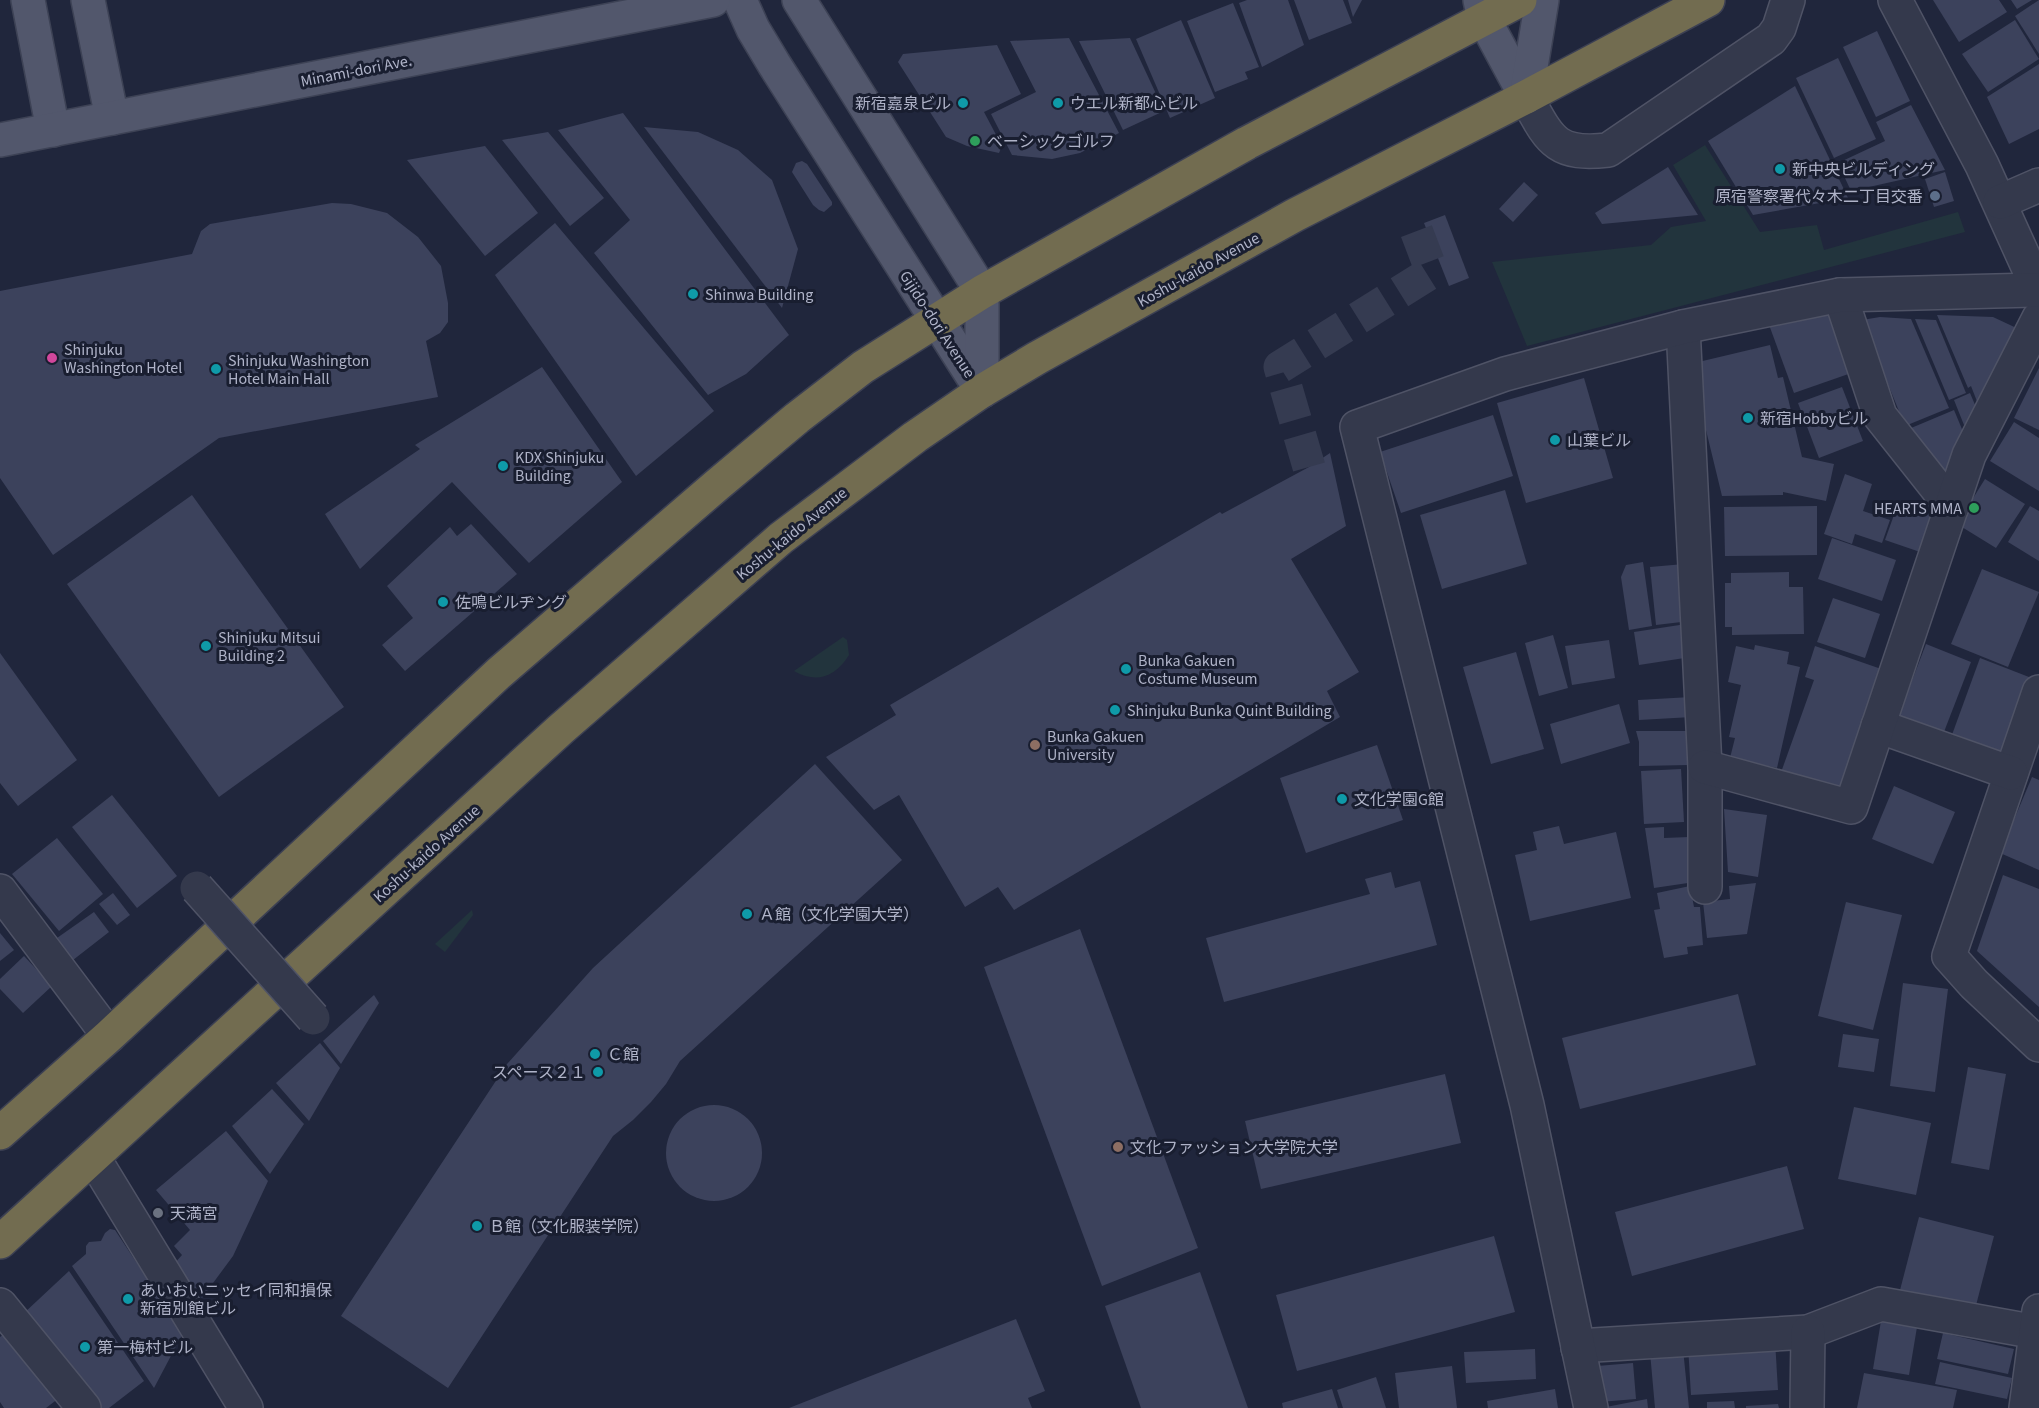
<svg xmlns="http://www.w3.org/2000/svg" width="2039" height="1408" viewBox="0 0 2039 1408" font-family="'Source Sans 3','Noto Sans JP',sans-serif">
<style>
.green{fill:#22343d}
.building{fill:#3c425c}
.lines{fill:none;stroke-linecap:round;stroke-linejoin:round}
.minor-tunnel{stroke:#353b51;stroke-width:33;stroke-dasharray:33 16;stroke-linecap:butt}
.minor-casing{stroke:#4f5366;stroke-width:36}
.major-casing{stroke:#3d4255;stroke-width:36}
.highway-casing{stroke:#3c4053;stroke-width:36}
.minor{stroke:#34394c;stroke-width:33}
.major{stroke:#52576c;stroke-width:33}
.highway{stroke:#726c50;stroke-width:33}
.minor-bridge-casing{stroke:#4f5366;stroke-width:36;stroke-linecap:butt}
.minor-bridge{stroke:#34394c;stroke-width:33}
.culture-dot{fill:#0f9aa8;stroke:#191e30;stroke-width:2}
.leisure-dot{fill:#2e9e5b;stroke:#191e30;stroke-width:2}
.service-dot{fill:#5c6f8a;stroke:#191e30;stroke-width:2}
.hotel-dot{fill:#d1479c;stroke:#191e30;stroke-width:2}
.education-dot{fill:#8d6e63;stroke:#191e30;stroke-width:2}
.worship-dot{fill:#6b7280;stroke:#191e30;stroke-width:2}
.labels{text-anchor:middle;stroke-width:6;stroke-linejoin:round;paint-order:stroke}
.street-label{font-size:16px;fill:#afb3c8;stroke:#191e30}
.poi-label{font-size:16px;fill:#afb3c8;stroke:#191e30;text-anchor:start}
</style>
<rect width="100%" height="100%" fill="#20263c"/>
<g class="green">
<polygon points="1705,145 1760,232 1817,225 1824,250 1958,212 1965,232 1527,346 1492,262 1651,245 1671,227 1706,221 1673,165"/>
<path d="M843 637 847 640 849 655C835 677 817 684 794 671Z"/>
<polygon points="472,910 473,915 445,952 435,944"/>
</g>
<g class="building">
<polygon points="1247,0 1288,0 1304,45 1262,67 1239,3"/>
<polygon points="1294,0 1343,0 1352,23 1309,40"/>
<polygon points="1348,0 1362,0 1353,17"/>
<polygon points="1933,0 1999,0 2007,12 1959,42"/>
<polygon points="2011,0 2032,0 2017,9"/>
<polygon points="2039,0 2039,54 2015,16"/>
<polygon points="1233,3 1259,67 1245,72 1248,79 1215,92 1187,21"/>
<polygon points="1181,20 1215,98 1170,118 1136,39"/>
<polygon points="2015,20 2039,59 1988,92 1962,54"/>
<polygon points="1877,31 1910,101 1876,117 1843,47"/>
<polygon points="1069,38 1119,133 1080,153 1052,159 1012,155 991,114 1036,92 1010,41"/>
<polygon points="1130,38 1164,111 1123,130 1079,41"/>
<polygon points="997,45 1021,94 984,112 1002,146 999,153 967,146 946,137 898,62 903,54"/>
<polygon points="1838,58 1876,139 1834,158 1796,78"/>
<polygon points="2039,64 2039,129 2009,144 1987,97"/>
<polygon points="1795,86 1848,198 1753,215 1708,141"/>
<polygon points="1911,105 1945,170 1851,191 1838,163 1885,141 1876,122"/>
<polygon points="623,113 789,335 746,374 708,395 594,253 630,220 558,130"/>
<polygon points="644,127 698,132 738,150 772,180 798,249 782,308"/>
<polygon points="548,132 604,198 570,226 502,140"/>
<polygon points="485,146 538,213 485,256 407,160"/>
<polygon points="802,161 807,164 832,202 832,205 824,212 819,210 813,205 792,172 796,163"/>
<polygon points="1668,167 1698,215 1602,224 1595,213"/>
<polygon points="1945,172 1954,201 1934,207 1925,179"/>
<polygon points="1524,182 1538,195 1513,222 1499,209"/>
<polygon points="332,203 351,204 387,213 418,237 441,266 448,303 448,322 440,333 426,341 438,397 219,438 53,555 0,478 0,291 192,254 201,231 210,224"/>
<polygon points="1445,215 1469,278 1449,286 1424,223"/>
<polygon points="555,223 714,411 636,476 495,275"/>
<polygon points="1836,313 1857,371 1794,393 1768,322"/>
<polygon points="1937,315 1993,317 2025,332 1978,404 1971,386 1968,388"/>
<polygon points="1880,317 1911,319 1949,408 1905,426 1862,320"/>
<polygon points="1915,319 1936,320 1966,393 1949,400"/>
<polygon points="1770,345 1778,378 1783,377 1802,457 1834,464 1826,501 1783,492 1783,495 1722,496 1690,364"/>
<polygon points="542,367 622,482 529,563 452,482 360,569 325,514 420,449 415,445"/>
<polygon points="2039,368 2039,430 2014,418"/>
<polygon points="1584,378 1613,478 1526,503 1497,403"/>
<polygon points="1842,387 1863,441 1819,458 1798,403"/>
<polygon points="1970,393 1981,419 1964,425 1954,400"/>
<polygon points="1954,410 1964,434 1944,482 1904,431"/>
<polygon points="1493,415 1513,476 1401,513 1380,452"/>
<polygon points="2014,422 2039,438 2039,491 1990,461"/>
<polygon points="1330,453 1346,526 1291,559 1359,672 1327,691 1340,717 1014,910 998,887 965,907 899,795 874,810 826,757 896,715 890,705 1220,512 1222,514 1309,467"/>
<polygon points="1845,474 1872,484 1863,511 1890,520 1882,543 1855,534 1852,544 1824,534"/>
<polygon points="1985,479 2025,504 1996,548 1957,524"/>
<polygon points="1505,490 1527,564 1442,589 1420,515"/>
<polygon points="192,495 344,707 219,797 67,584"/>
<polygon points="1899,501 1937,514 1923,553 1885,540"/>
<polygon points="1817,506 1817,555 1725,556 1724,507"/>
<polygon points="2030,506 2039,511 2039,561 2008,542"/>
<polygon points="471,524 517,574 405,671 382,645 413,618 387,586 450,527 457,536"/>
<polygon points="1832,538 1896,560 1882,601 1818,579"/>
<polygon points="1643,562 1652,626 1629,630 1621,577 1626,565"/>
<polygon points="1684,564 1690,621 1656,625 1650,567"/>
<polygon points="1982,569 2039,592 2008,667 1951,644"/>
<polygon points="1789,572 1789,587 1803,587 1804,634 1732,635 1732,627 1725,627 1725,583 1731,583 1731,573"/>
<polygon points="1833,598 1880,614 1865,658 1817,642"/>
<polygon points="1686,624 1691,657 1639,665 1634,632"/>
<polygon points="1553,635 1568,688 1539,696 1525,643"/>
<polygon points="1609,640 1615,678 1572,685 1565,646"/>
<polygon points="1926,644 1971,662 1942,737 1897,720"/>
<polygon points="1755,645 1789,652 1787,664 1800,667 1777,768 1730,758 1735,738 1729,737 1741,685 1728,682 1736,646 1754,650"/>
<polygon points="1815,646 1887,671 1846,789 1779,778 1814,680 1805,677"/>
<polygon points="1516,652 1544,749 1491,764 1463,667"/>
<polygon points="0,653 77,760 18,806 0,783"/>
<polygon points="1980,658 2029,677 1998,761 1949,743"/>
<polygon points="1691,697 1692,717 1639,720 1638,700"/>
<polygon points="1619,704 1630,743 1561,764 1550,724"/>
<polygon points="1636,731 1689,731 1689,765 1639,766 1639,742"/>
<polygon points="1377,745 1403,820 1306,853 1280,778"/>
<polygon points="815,764 902,860 680,1061 666,1084 651,1102 633,1120 613,1136 448,1388 341,1316 507,1064 593,968"/>
<polygon points="1681,769 1684,822 1644,824 1641,771"/>
<polygon points="2032,777 2039,780 2039,870 2000,853"/>
<polygon points="1894,786 1955,812 1933,864 1872,839"/>
<polygon points="112,795 177,876 137,908 72,827"/>
<polygon points="1724,809 1767,815 1758,877 1728,872"/>
<polygon points="1559,826 1564,844 1616,832 1631,898 1530,921 1515,855 1537,850 1533,832"/>
<polygon points="1664,827 1664,838 1689,837 1688,883 1654,888 1645,828"/>
<polygon points="57,838 103,894 59,931 12,874"/>
<polygon points="1391,872 1395,888 1420,881 1437,945 1224,1002 1206,938 1370,894 1365,879"/>
<polygon points="2003,875 2039,889 2039,1007 1977,951"/>
<polygon points="1756,883 1747,934 1707,938 1703,902 1730,899 1729,886"/>
<polygon points="1690,886 1694,907 1700,907 1703,945 1687,947 1688,954 1664,958 1654,910 1660,909 1657,893"/>
<polygon points="113,893 130,915 117,925 99,904"/>
<polygon points="1846,902 1902,915 1873,1030 1818,1016"/>
<polygon points="94,912 109,932 73,960 57,938"/>
<polygon points="1080,929 1198,1248 1102,1286 984,967"/>
<polygon points="0,933 14,950 0,961"/>
<polygon points="24,956 52,986 23,1013 0,989 0,979"/>
<polygon points="1903,983 1948,989 1935,1092 1890,1086"/>
<polygon points="1738,994 1756,1065 1580,1109 1562,1038"/>
<polygon points="374,995 379,1003 341,1064 323,1041"/>
<polygon points="1843,1034 1879,1039 1874,1072 1838,1067"/>
<polygon points="320,1043 340,1068 309,1121 276,1083"/>
<polygon points="1968,1067 2006,1074 1989,1170 1951,1163"/>
<polygon points="1445,1074 1461,1143 1261,1189 1245,1121"/>
<polygon points="272,1089 304,1124 270,1174 232,1126"/>
<circle cx="714" cy="1153" r="48"/>
<polygon points="1854,1107 1931,1123 1916,1195 1838,1179"/>
<polygon points="226,1131 268,1181 233,1256 202,1298 174,1264 182,1255 174,1246 190,1230 156,1190"/>
<polygon points="1787,1166 1804,1229 1632,1276 1615,1212"/>
<polygon points="1919,1217 1994,1236 1974,1313 1899,1294"/>
<polygon points="110,1229 115,1230 183,1333 154,1388 72,1266 86,1254 86,1246 89,1242 101,1241 105,1233"/>
<polygon points="1494,1236 1515,1312 1297,1371 1276,1295"/>
<polygon points="69,1271 144,1381 109,1408 97,1408 23,1314"/>
<polygon points="1200,1272 1248,1408 1141,1408 1105,1306"/>
<polygon points="1016,1319 1045,1391 1028,1398 1032,1408 789,1408"/>
<polygon points="1881,1321 1917,1327 1909,1375 1873,1369"/>
<polygon points="9,1330 59,1398 46,1408 4,1408 0,1402 0,1337"/>
<polygon points="1943,1333 2014,1349 2008,1374 1937,1359"/>
<polygon points="1775,1341 1778,1390 1691,1395 1688,1346"/>
<polygon points="1535,1349 1536,1379 1466,1383 1464,1352"/>
<polygon points="1683,1349 1689,1408 1655,1408 1650,1352"/>
<polygon points="1940,1362 2012,1378 2007,1399 1935,1384"/>
<polygon points="1633,1363 1636,1399 1600,1402 1597,1366"/>
<polygon points="1452,1366 1457,1408 1399,1408 1395,1373"/>
<polygon points="1864,1373 1957,1390 1953,1408 1857,1408"/>
<polygon points="1376,1377 1386,1408 1343,1408 1337,1390"/>
<polygon points="1332,1389 1338,1408 1283,1408 1282,1403"/>
<polygon points="1555,1389 1558,1408 1488,1408 1487,1401"/>
<polygon points="1647,1399 1648,1408 1606,1408 1606,1407"/>
<polygon points="1734,1401 1735,1408 1707,1408 1707,1402"/>
<polygon points="1778,1404 1779,1408 1746,1408 1746,1406"/>
</g>
<g class="lines">
<polyline class="minor-tunnel" points="1309,467 1280,367 1432,272 1411,217"/>
<defs>
<g id="minor">
<polyline points="1895,0 1982,165 2039,291"/>
<path d="M1526 97C1550 140 1555 156 1608 150L1771 39 1779 28 1788 0"/>
<polyline points="2000,202 2039,185"/>
<polyline points="1840,295 1880,416 1952,507"/>
<polyline points="1683,327 1705,767 1705,887"/>
<polyline points="2039,692 1949,956 1974,984 2039,1045"/>
<polyline points="1878,726 2011,773"/>
<polyline points="1705,767 1851,807 1969,455 2039,318"/>
<polyline points="0,891 109,1036"/>
<polyline points="93,1157 246,1408"/>
<polyline points="0,1305 84,1408"/>
<polyline points="1578,1348 1594,1345 1808,1332 1881,1304 2036,1332"/>
<polyline points="1591,1408 1527,1105 1357,427 1505,374 1683,327 1840,295 2038,290"/>
<polyline points="1807,1408 1808,1332"/>
<polyline points="2026,1408 2039,1311"/>
</g>
<g id="major">
<polyline points="28,0 53,130"/>
<polyline points="88,0 112,118"/>
<polyline points="740,0 753,29 774,64 982,391"/>
<polyline points="799,0 982,292 982,391"/>
<polyline points="1480,0 1484,19 1526,97"/>
<polyline points="1526,97 1542,0"/>
<polyline points="0,140 713,0"/>
</g>
<g id="highway">
<polyline points="0,1133 109,1036 499,673 717,485 797,418 863,367 982,292 1247,143 1520,0"/>
<polyline points="0,1242 561,729 781,538 915,437 982,391 1037,358 1295,215 1526,97 1708,0"/>
</g>
</defs>
<use href="#minor" class="minor-casing"/>
<use href="#major" class="major-casing"/>
<use href="#highway" class="highway-casing"/>
<use href="#minor" class="minor"/>
<use href="#major" class="major"/>
<use href="#highway" class="highway"/>
<defs>
<polyline id="minor-bridge" points="197,888 313,1018"/>
</defs>
<use href="#minor-bridge" class="minor-bridge-casing"/>
<use href="#minor-bridge" class="minor-bridge"/>
</g>
<g class="culture-dot">
<circle cx="963" cy="103" r="6"/>
<circle cx="1058" cy="103" r="6"/>
<circle cx="1780" cy="169" r="6"/>
<circle cx="693" cy="294" r="6"/>
<circle cx="216" cy="369" r="6"/>
<circle cx="1748" cy="418" r="6"/>
<circle cx="1555" cy="440" r="6"/>
<circle cx="503" cy="466" r="6"/>
<circle cx="443" cy="602" r="6"/>
<circle cx="206" cy="646" r="6"/>
<circle cx="1126" cy="669" r="6"/>
<circle cx="1115" cy="710" r="6"/>
<circle cx="1342" cy="799" r="6"/>
<circle cx="747" cy="914" r="6"/>
<circle cx="595" cy="1054" r="6"/>
<circle cx="598" cy="1072" r="6"/>
<circle cx="477" cy="1226" r="6"/>
<circle cx="128" cy="1299" r="6"/>
<circle cx="85" cy="1347" r="6"/>
</g>
<g class="leisure-dot">
<circle cx="975" cy="141" r="6"/>
<circle cx="1974" cy="508" r="6"/>
</g>
<circle class="service-dot" cx="1935" cy="196" r="6"/>
<circle class="hotel-dot" cx="52" cy="358" r="6"/>
<g class="education-dot">
<circle cx="1035" cy="745" r="6"/>
<circle cx="1118" cy="1147" r="6"/>
</g>
<circle class="worship-dot" cx="158" cy="1213" r="6"/>
<g class="labels">
<g class="street-label">
<text transform="translate(356 70) rotate(-11)" y="6">Minami-dori Ave.</text>
<text transform="translate(1198 269) rotate(-29)" y="6">Koshu-kaido Avenue</text>
<text transform="translate(938 324) rotate(57)" y="6">Gijido-dori Avenue</text>
<text transform="translate(791 533) rotate(-39)" y="6">Koshu-kaido Avenue</text>
<text transform="translate(426 853) rotate(-42)" y="6">Koshu-kaido Avenue</text>
</g>
<g class="poi-label">
<text x="951" y="109" text-anchor="end">新宿嘉泉ビル</text>
<text x="1070" y="109">ウエル新都心ビル</text>
<text x="987" y="147">ベーシックゴルフ</text>
<text x="1792" y="175">新中央ビルディング</text>
<text x="1923" y="202" text-anchor="end">原宿警察署代々木二丁目交番</text>
<text x="705" y="300">Shinwa Building</text>
<text x="64" y="355">Shinjuku<tspan x="64" dy="18">Washington Hotel</tspan></text>
<text x="228" y="366">Shinjuku Washington<tspan x="228" dy="18">Hotel Main Hall</tspan></text>
<text x="1760" y="424">新宿Hobbyビル</text>
<text x="1567" y="446">山葉ビル</text>
<text x="515" y="463">KDX Shinjuku<tspan x="515" dy="18">Building</tspan></text>
<text x="1962" y="514" text-anchor="end">HEARTS MMA</text>
<text x="455" y="608">佐鳴ビルヂング</text>
<text x="218" y="643">Shinjuku Mitsui<tspan x="218" dy="18">Building 2</tspan></text>
<text x="1138" y="666">Bunka Gakuen<tspan x="1138" dy="18">Costume Museum</tspan></text>
<text x="1127" y="716">Shinjuku Bunka Quint Building</text>
<text x="1047" y="742">Bunka Gakuen<tspan x="1047" dy="18">University</tspan></text>
<text x="1354" y="805">文化学園G館</text>
<text x="759" y="920">Ａ館（文化学園大学）</text>
<text x="607" y="1060">Ｃ館</text>
<text x="586" y="1078" text-anchor="end">スペース２１</text>
<text x="1130" y="1153">文化ファッション大学院大学</text>
<text x="170" y="1219">天満宮</text>
<text x="489" y="1232">Ｂ館（文化服装学院）</text>
<text x="140" y="1296">あいおいニッセイ同和損保<tspan x="140" dy="18">新宿別館ビル</tspan></text>
<text x="97" y="1353">第一梅村ビル</text>
</g>
</g>
</svg>
